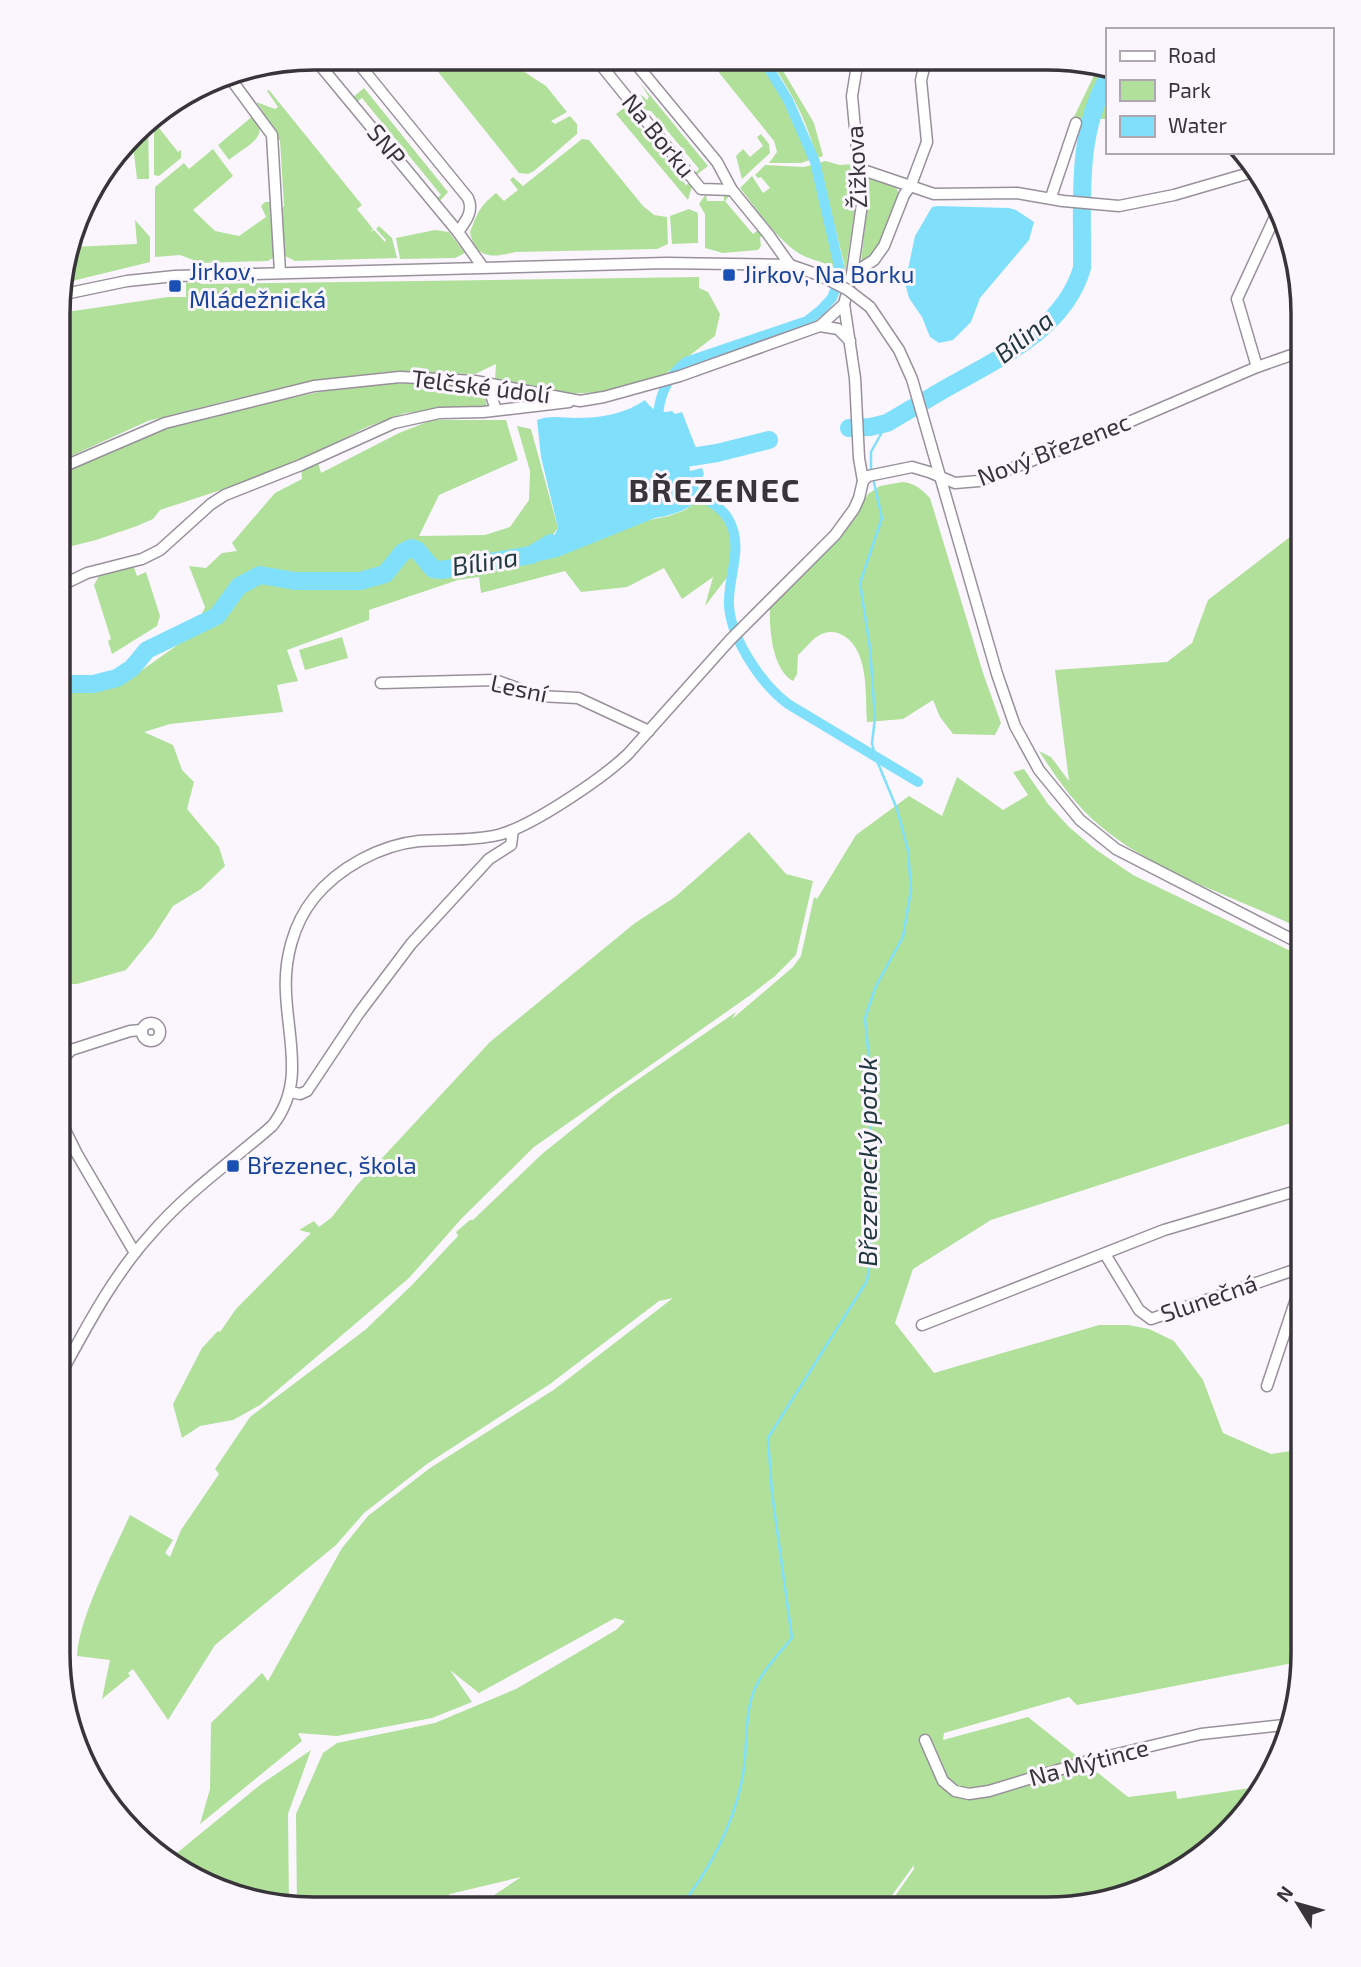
<svg xmlns="http://www.w3.org/2000/svg" width="1361" height="1967" viewBox="0 0 1361 1967" font-family="'Exo 2',sans-serif">
<style>
.green{fill:#b0e09a}
.water{fill:#80e0fb}
.lines{fill:none;stroke-linecap:round;stroke-linejoin:round}
.stream{stroke:#80e0fb;stroke-width:2.5}
.canal{stroke:#80e0fb;stroke-width:10}
.river{stroke:#80e0fb;stroke-width:18}
.minor-casing{stroke:#98919c;stroke-width:13}
.minor{stroke:#fff;stroke-width:10}
.minor-bridge-casing{stroke:#98919c;stroke-width:13;stroke-linecap:butt}
.minor-bridge{stroke:#fff;stroke-width:10}
.transit-dot{fill:#1a4fb4;stroke:#fbf5fe;stroke-width:2.5}
.labels{text-anchor:middle;stroke-width:6;stroke-linejoin:round;paint-order:stroke}
.street-label{font-size:24px;fill:#38353a;stroke:#fbf5fe}
.transit-label{font-size:24px;fill:#164399;stroke:#fbf5fe;text-anchor:start}
.water-label{font-size:26px;font-style:italic;fill:#22383f;stroke:#fbf5fe}
.district-label{font-size:32px;font-weight:bold;letter-spacing:2px;fill:#38353a;stroke:#fbf5fe}
.rim{fill:none;stroke:#38353a;stroke-width:3.5}
</style>
<rect width="100%" height="100%" fill="#fbf5fe"/>
<g class="green">
<polygon points="427,58 513,58 523,71 546,86 567,112 551,121 555,124 570,116 577,124 577,134 534,171 528,174 519,173"/>
<polygon points="708,59 757,59 785,102 810,160 801,163 769,163 777,152 774,141"/>
<path d="M769 59H776L814 123 823 156 817 158C805 116 793 95 769 59Z"/>
<polygon points="1098,67 1107,71 1107,119 1073,119"/>
<polygon points="640,83 708,166 695,176 694,174 699,169 651,111 643,110 629,93 642,104 644,102 640,94 647,100 649,97"/>
<polygon points="364,88 448,192 438,203 435,200 441,195 362,98 356,103 352,98"/>
<path d="M269 90 362 205 357 209 373 229 370 232 374 230 385 242 386 240 376 229 379 226 392 238 397 258 295 261 285 256 281 210 284 206 280 141C271 130 266 114 256 102L275 109 278 107 267 91Z"/>
<polygon points="624,108 686,185 690,183 692,186 688,200 616,114"/>
<path d="M254 115C272 138 244 147 229 160L218 145Z"/>
<polygon points="148,120 149,179 137,179 132,137"/>
<polygon points="154,122 158,122 161,126 159,128 178,152 181,150 181,158 159,176 154,175"/>
<polygon points="761,134 769,144 770,153 742,179 736,156 743,149 750,157 763,146 757,137"/>
<path d="M582 139 589 140 643 206 654 215 667 217 668 244 657 249 515 252C493 258 475 259 470 232 478 212 479 207 496 193L504 201 518 190 510 180 513 177 523 186Z"/>
<polygon points="213,149 233,176 193,210 215,231 239,236 266,217 261,206 265,202 270,202 276,256 268,261 201,263 180,255 155,257 155,187 184,163 189,169"/>
<polygon points="825,161 840,165 853,164 855,209 845,274 844,263 819,163"/>
<path d="M765 165 804 167 811 165 836 269C823 261 810 260 800 254 776 239 758 210 740 188L752 176 763 193 770 188 761 177 758 178 755 175Z"/>
<path d="M873 178 896 187 899 194C892 217 887 254 861 262L868 198V179Z"/>
<polygon points="706,194 707,201 724,201 724,194 730,195 725,201 753,234 759,229 763,234 760,238 761,246 758,250 723,253 705,248 705,214 699,204"/>
<polygon points="689,209 698,213 698,243 672,244 670,216"/>
<polygon points="135,220 150,237 150,262 60,284 71,247 137,244"/>
<polygon points="435,230 449,232 465,253 455,258 400,259 396,238"/>
<polygon points="699,277 699,288 708,292 720,314 715,336 664,375 603,392 566,394 495,380 496,364 475,374 386,372 235,399 148,421 60,461 60,313 168,297 186,297 186,283 198,279 201,284"/>
<polygon points="439,383 473,384 476,390 483,386 487,407 405,413 367,427 279,471 160,510 153,519 137,526 96,540 60,549 60,473 126,440 196,418 324,391 374,384"/>
<polygon points="432,420 506,420 518,460 439,495 419,536 485,535 510,527 529,500 530,471 517,426 531,429 558,528 549,540 669,516 685,510 700,499 715,507 726,518 734,547 732,571 705,606 713,577 682,599 664,568 627,587 581,592 565,571 481,593 479,577 458,580 369,610 369,620 287,650 298,681 277,685 283,712 170,724 144,732 173,745 182,770 194,782 187,809 219,847 225,866 201,889 173,906 153,937 126,970 77,984 59,984 59,689 102,690 135,675 193,634 205,607 189,566 206,568 222,553 237,551 232,543 275,493 302,479 301,466 317,459 321,473 399,433"/>
<path d="M902 482C915 483 921 489 930 498L983 673 1001 723 995 735 953 734 940 717 933 700 903 719 867 722C865 694 870 645 838 633 832 631 824 632 818 636 810 641 805 649 798 655L797 674 793 681C771 669 769 626 770 603L842 534 868 494 880 486Z"/>
<path d="M1303 527V930C1235 896 1158 875 1099 825 1074 804 1056 777 1039 751L1051 757 1069 781 1055 670 1167 662 1192 643 1208 600Z"/>
<polygon points="133,565 137,576 146,572 160,616 157,626 112,654 108,641 111,639 94,585 100,574"/>
<polygon points="342,637 348,658 305,670 299,650"/>
<path d="M1024 769 1048 804 1069 827 1095 849 1133 875 1303 957V1119L991 1220 913 1269 895 1323 934 1373 1099 1325H1128L1149 1329 1174 1341 1203 1380 1223 1433 1271 1454 1303 1449V1661L1077 1705 1069 1697 944 1733 943 1740 1028 1717 1128 1797 1176 1791 1177 1799 1263 1786 1260 1796 1160 1883 1047 1909H886L914 1869V1865L882 1909 475 1908 521 1877 450 1894 430 1908 297 1907 296 1814 323 1753 337 1743 435 1723 516 1689 616 1630 625 1621 615 1618 479 1693 450 1670 472 1702 432 1718 337 1736 298 1733 302 1741 200 1824 210 1789 211 1723 262 1673 268 1681 342 1548 368 1516 430 1468 555 1389 673 1298 659 1301 550 1384 427 1464 364 1513 336 1545 215 1645 168 1720 133 1669 128 1673 130 1676 102 1699 110 1660 77 1656C79 1617 113 1553 130 1515L173 1540 165 1553 170 1557 181 1530 219 1474 215 1469 250 1417 365 1330 412 1285 458 1236 456 1232 470 1220H473L542 1154 614 1096 736 1012 732 1019 793 967 801 956 814 897 817 899 856 835 909 796 942 816 957 777 1003 810 1028 795 1013 772Z"/>
<polygon points="749,832 786,874 813,881 796,955 775,976 749,996 534,1147 462,1218 409,1278 260,1405 233,1420 200,1426 182,1438 173,1404 202,1348 218,1331 220,1332 236,1309 311,1233 299,1230 314,1221 319,1227 332,1217 357,1185 490,1042 635,923 675,897"/>
<polygon points="311,1750 288,1814 289,1907 281,1907 158,1856 156,1853 172,1857 260,1785"/>
</g>
<g class="water">
<polygon points="938,206 1009,208 1016,210 1034,222 1029,240 980,298 971,322 953,340 939,343 930,337 922,317 909,298 905,283 915,236 932,207"/>
<path d="M645 400C652 410 659 414 672 411L675 414 682 412 696 448 664 456 665 464 700 460 689 465 690 471 702 468 704 474 698 486 702 496C690 510 673 515 655 518L558 557 535 562 531 555 530 548 538 541 554 536 558 528 541 457 537 420C551 415 562 418 576 418 601 418 625 414 645 400Z"/>
</g>
<g class="lines">
<g class="stream">
<polyline points="871,472 871,452 887,423"/>
<path d="M679 1908C708 1873 733 1826 742 1780 748 1754 744 1725 751 1700 757 1676 777 1656 792 1638L772 1493 768 1438 867 1281 871 1254 865 1202 873 1099 865 1018 876 986 903 937 911 890 908 850 897 809 875 756 872 743 875 718 870 648 860 583 882 518 873 478"/>
</g>
<g class="canal">
<path d="M658 425C657 400 666 377 686 362L807 321 821 310 832 298 840 277 839 266 815 162 788 100 763 59"/>
<path d="M692 489C703 499 721 505 729 520 743 546 730 571 729 599 727 634 761 684 788 704L918 782"/>
</g>
<g class="river">
<path d="M849 428 870 427 887 423C906 412 924 401 943 390 995 360 1064 331 1082 268 1083 206 1075 136 1107 80"/>
<polyline points="646,473 660,462 717,453 769,440"/>
<polyline points="59,684 93,684 117,678 132,668 147,650 217,616 239,586 260,575 295,581 360,581 385,574 403,552 411,548 417,550 433,569 441,570 531,555 551,543"/>
</g>
<defs>
<g id="minor">
<polyline points="314,58 458,232 482,266"/>
<path d="M354 58 468 198C474 211 466 221 458 232"/>
<polyline points="596,59 701,189 732,190"/>
<polyline points="632,59 717,162 732,190 768,234 790,265"/>
<polyline points="227,74 272,135 280,272"/>
<polyline points="860,169 934,194 1017,193 1063,201 1119,206 1174,195 1253,172"/>
<polyline points="1051,197 1076,123"/>
<polyline points="852,274 874,260 884,246 904,195 911,185 927,142 921,80 926,60"/>
<polyline points="60,295 127,281 175,276 666,263 790,265 819,275"/>
<polyline points="844,304 820,326 838,329 850,341"/>
<polyline points="870,307 899,350 912,379 997,674 1015,726 1039,770 1080,820 1116,849 1303,945"/>
<polyline points="1257,367 1237,299 1279,208"/>
<polyline points="487,383 496,410"/>
<polyline points="60,468 165,423 314,386 400,377 475,381 580,401 604,397 680,376 820,326"/>
<polyline points="863,481 868,476 912,467 929,472 955,483 979,481 1108,431 1257,367 1303,351"/>
<polyline points="60,586 87,573 142,559 160,550 211,504 225,495 301,465 394,423 439,413 483,412 569,402"/>
<polyline points="381,683 495,680 539,696 578,698 649,731"/>
<circle cx="151" cy="1032" r="9"/>
<polyline points="59,1063 71,1050 130,1031 142,1030"/>
<polyline points="291,1092 300,1094 307,1091 359,1013 411,944 489,859 511,845 513,830"/>
<polyline points="59,1118 77,1154 135,1253"/>
<polyline points="1105,1254 1139,1310 1151,1319 1303,1267"/>
<polyline points="922,1325 1164,1230 1303,1189"/>
<path d="M58 1379C86 1328 112 1277 151 1234 186 1193 232 1161 272 1126 305 1085 288 1041 286 993 284 960 293 924 314 898 338 868 380 845 419 841 445 839 472 841 498 835 531 827 603 778 628 754L730 640 835 535 854 509 859 498 863 481 859 458 855 378 844 304 852 274 862 204 852 96 858 59"/>
<polyline points="1267,1386 1303,1278"/>
<polyline points="925,1740 943,1781 955,1791 969,1794 989,1791 1088,1761 1201,1734 1284,1725"/>
</g>
</defs>
<use href="#minor" class="minor-casing"/>
<use href="#minor" class="minor"/>
<defs>
<polyline id="minor-bridge" points="819,275 848,290 870,307"/>
</defs>
<use href="#minor-bridge" class="minor-bridge-casing"/>
<use href="#minor-bridge" class="minor-bridge"/>
</g>
<g class="transit-dot">
<rect x="722" y="268" width="14" height="14" rx="3.5"/>
<rect x="168" y="279" width="14" height="14" rx="3.5"/>
<rect x="226" y="1159" width="14" height="14" rx="3.5"/>
</g>
<g class="labels">
<g class="street-label">
<text transform="translate(658 136) rotate(51)" y="8">Na Borku</text>
<text transform="translate(386 145) rotate(51)" y="8">SNP</text>
<text transform="translate(857 167) rotate(-93)" y="8">Žižkova</text>
<text transform="translate(481 387) rotate(7)" y="8">Telčské údolí</text>
<text transform="translate(1054 450) rotate(-21)" y="8">Nový Březenec</text>
<text transform="translate(519 689) rotate(12)" y="8">Lesní</text>
<text transform="translate(1209 1299) rotate(-19)" y="8">Slunečná</text>
<text transform="translate(1089 1763) rotate(-15)" y="8">Na Mýtince</text>
</g>
<g class="transit-label">
<text x="189" y="280">Jirkov,<tspan x="189" dy="28">Mládežnická</tspan></text>
<text x="743" y="283">Jirkov, Na Borku</text>
<text x="247" y="1174">Březenec, škola</text>
</g>
<g class="water-label">
<text transform="translate(1024 337) rotate(-38)" y="9">Bílina</text>
<text transform="translate(485 562) rotate(-9)" y="9">Bílina</text>
<text transform="translate(868 1162) rotate(-90)" y="9">Březenecký potok</text>
</g>
<g class="district-label">
<text x="715" y="502">BŘEZENEC</text>
</g>
</g>
<path d="M0 0H1361V1967H0ZM314 70H1047A244 244 0 0 1 1291 314V1653A244 244 0 0 1 1047 1897H314A244 244 0 0 1 70 1653V314A244 244 0 0 1 314 70Z" fill="#fbf5fe" fill-rule="evenodd"/>
<path class="rim" d="M314 70H1047A244 244 0 0 1 1291 314V1653A244 244 0 0 1 1047 1897H314A244 244 0 0 1 70 1653V314A244 244 0 0 1 314 70Z"/>
<rect x="1106" y="28" width="228" height="126" fill="#fbf5fe" stroke="#ada8b0" stroke-width="2"/>
<rect x="1120" y="51" width="35" height="10" fill="#ffffff" stroke="#ada8b0" stroke-width="2"/>
<text x="1168" y="63" font-size="21" fill="#38353a">Road</text>
<rect x="1120" y="80" width="35" height="21" fill="#b0e09a" stroke="#ada8b0" stroke-width="2"/>
<text x="1168" y="98" font-size="21" fill="#38353a">Park</text>
<rect x="1120" y="116" width="35" height="21" fill="#80e0fb" stroke="#ada8b0" stroke-width="2"/>
<text x="1168" y="133" font-size="21" fill="#38353a">Water</text>
<g transform="translate(1298 1904) rotate(307)" stroke="#fbf5fe" stroke-width="5" paint-order="stroke">
<path d="M0-5L12 26L0 18L-12 26Z" fill="#38353a"/>
<text y="-10" font-size="19" font-weight="bold" text-anchor="middle" fill="#38353a">N</text>
</g>
</svg>
